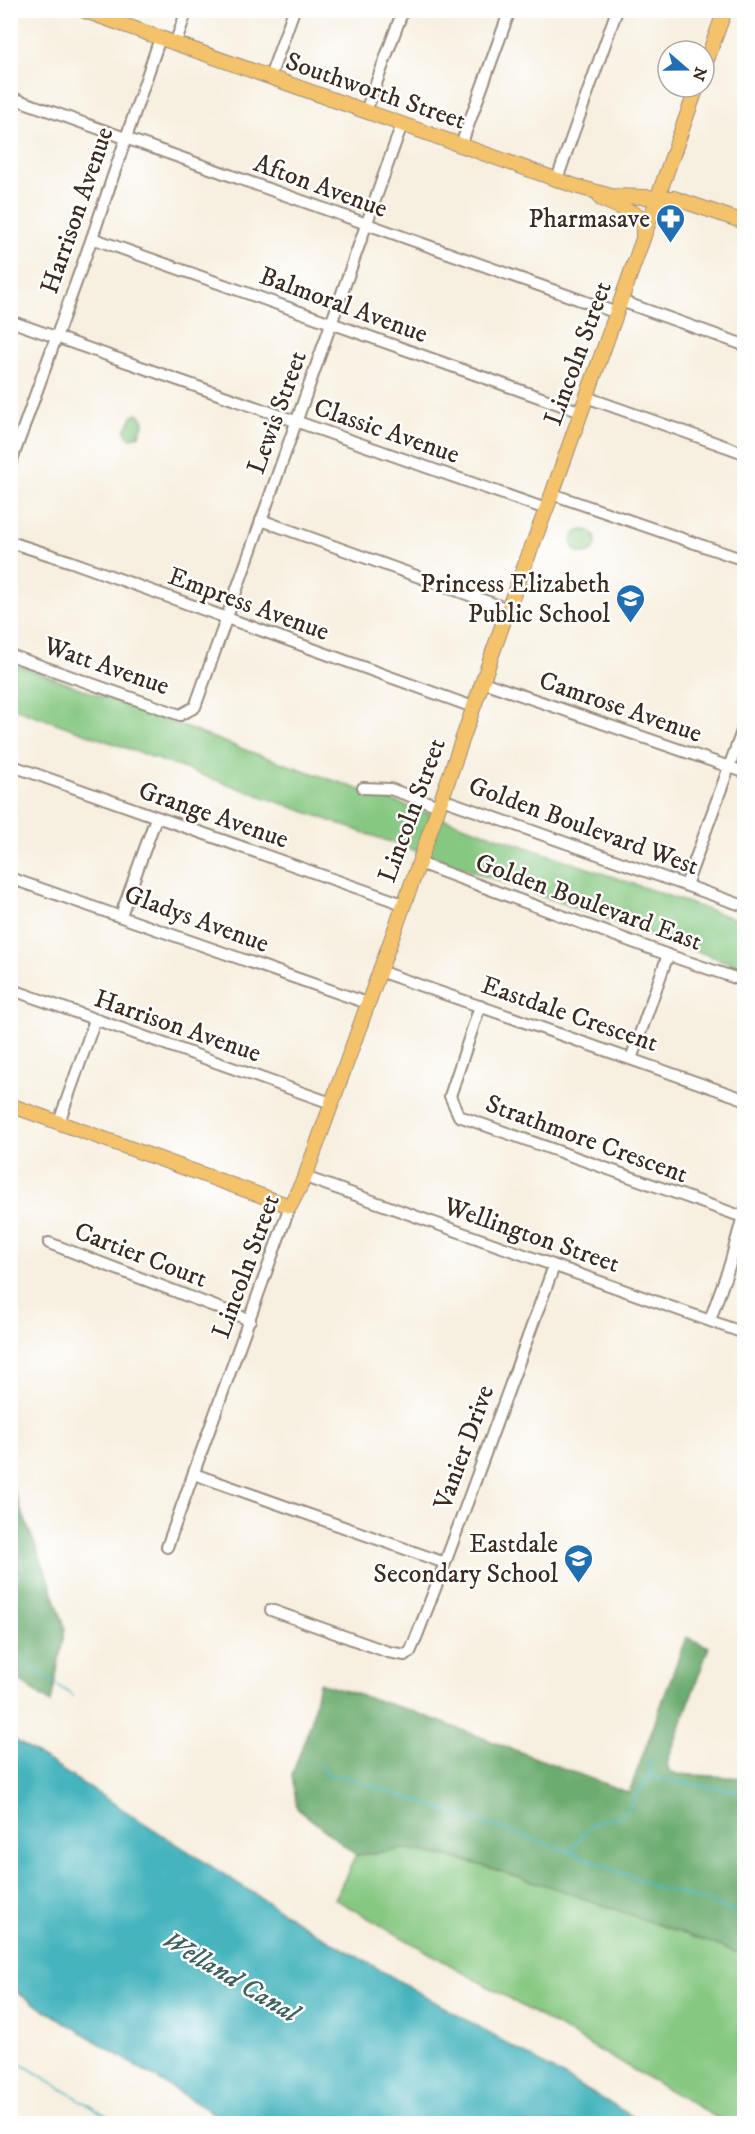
<svg xmlns="http://www.w3.org/2000/svg" width="755" height="2134" viewBox="0 0 755 2134" font-family="'IM FELL DW Pica',serif">
<style>
.green{fill:#86c881;stroke:#607950;stroke-width:1.5}
.forest{fill:#6cac6f;stroke:#546b46;stroke-width:1.5}
.water{fill:#44b4bd;stroke:#406f6e;stroke-width:1.5}
.lines{fill:none;stroke-linecap:round;stroke-linejoin:round}
.stream{stroke:#44b4bd;stroke-width:2}
.minor-casing{stroke:#998c7e;stroke-width:14}
.major-casing{stroke:#998c7e;stroke-width:16}
.minor{stroke:#fff;stroke-width:10}
.major{stroke:#f4c26a;stroke-width:14}
.labels{text-anchor:middle;stroke-width:5;stroke-linejoin:round;paint-order:stroke}
.street-label{font-size:26px;fill:#3b2a1e;stroke:#fff}
.poi-label{font-size:26px;fill:#3b2a1e;stroke:#fff;text-anchor:end}
.water-label{font-size:27px;font-style:italic;fill:#3f615e;stroke:#fff}
</style>
<rect width="100%" height="100%" fill="#fff"/>
<filter id="ink" filterUnits="userSpaceOnUse"><feTurbulence type="fractalNoise" baseFrequency=".0167" numOctaves="2"/><feDisplacementMap in="SourceGraphic" scale="12" xChannelSelector="R" yChannelSelector="G"/><feConvolveMatrix kernelMatrix="1 2 1 2 8 2 1 2 1" color-interpolation-filters="sRGB"/></filter>
<filter id="wash" filterUnits="userSpaceOnUse"><feTurbulence type="fractalNoise" baseFrequency=".008" numOctaves="4" result="noise"/><feDisplacementMap in="SourceGraphic" scale="24" xChannelSelector="R" yChannelSelector="G"/><feGaussianBlur stdDeviation="1.35" result="paint"/><feColorMatrix in="noise" values="0 0 0 0 0 0 0 0 0 0 0 0 0 0 0 0 0 1.4 0 .05"/><feComposite in="paint" operator="in"/></filter>
<g filter="url(#wash)">
<rect width="100%" height="100%" fill="#f7efdf"/>
<g class="green">
<polygon points="137,414 141,416 144,422 139,435 133,438 128,437 125,431 132,417"/>
<circle cx="584" cy="542" r="12"/>
<polygon points="10,662 248,751 744,922 744,968 11,707"/>
<path d="M407 1849C523 1869 634 1916 744 1955V2123H726L335 1899 356 1855Z"/>
</g>
<g class="forest">
<polygon points="11,1485 48,1577 65,1628 51,1703 11,1675"/>
<polygon points="686,1637 709,1647 667,1763 669,1771 677,1774 744,1778 744,1955 557,1889 455,1857 407,1849 356,1855 297,1808 292,1775 311,1722 319,1683 409,1710 629,1793"/>
</g>
<polygon class="water" points="10,1737 306,1927 644,2123 229,2123 11,1989"/>
<g class="lines">
<g class="stream">
<polyline points="10,1653 73,1696"/>
<polyline points="320,1763 328,1775 345,1777 571,1852 656,1887 705,1901 744,1916"/>
<polyline points="650,1776 662,1780 744,1792"/>
<polyline points="571,1851 583,1834 594,1823 619,1816 627,1811 649,1776 650,1760"/>
<polyline points="10,2057 120,2124"/>
</g>
</g>
</g>
<g filter="url(#ink)">
<g class="lines">
<defs>
<g id="minor">
<polyline points="175,44 187,10"/>
<polyline points="270,77 294,10"/>
<polyline points="10,97 617,313"/>
<polyline points="366,111 403,10"/>
<polyline points="461,145 510,10"/>
<polyline points="557,179 617,10"/>
<polyline points="92,238 581,412"/>
<polyline points="621,301 744,345"/>
<polyline points="10,321 546,509"/>
<polyline points="586,397 744,453"/>
<polyline points="10,465 92,238 160,38"/>
<polyline points="552,494 744,560"/>
<polyline points="261,520 508,609"/>
<polyline points="10,542 72,562 473,707"/>
<polyline points="10,655 180,715 195,707 402,124"/>
<polyline points="483,682 744,772"/>
<polyline points="10,765 403,904"/>
<polyline points="363,788 390,789 439,806"/>
<polyline points="442,799 744,906"/>
<polyline points="419,863 668,955 744,981"/>
<polyline points="10,878 367,1003"/>
<polyline points="686,885 744,726"/>
<polyline points="121,915 156,818"/>
<polyline points="379,971 744,1099"/>
<polyline points="10,989 331,1103"/>
<polyline points="480,1006 450,1096 459,1116 743,1217"/>
<polyline points="631,1059 668,955"/>
<polyline points="59,1122 95,1020"/>
<polyline points="305,1177 744,1333"/>
<polyline points="49,1243 250,1320"/>
<polyline points="710,1320 730,1264 744,1212"/>
<polyline points="194,1474 445,1563 554,1266"/>
<polyline points="167,1547 290,1206"/>
<polyline points="271,1610 388,1652 405,1655 410,1652 414,1643 445,1563"/>
</g>
<g id="major">
<polyline points="82,10 575,186 611,196 674,198 744,222"/>
<polyline points="704,68 725,10"/>
<polyline points="601,199 640,216 643,222 643,234"/>
<polyline points="10,1105 290,1206 305,1177 419,863 508,609 552,494 697,87"/>
</g>
</defs>
<use href="#minor" class="minor-casing"/>
<use href="#major" class="major-casing"/>
<use href="#minor" class="minor"/>
<use href="#major" class="major"/>
</g>
</g>
<defs>
<symbol id="pharmacy-pin" viewBox="-11 -11 22 30"><path d="M0 17L-7.5 6A9.5 9.5 0 1 1 7.5 6Z" fill="#1f6fb2" stroke="#fff"/><path d="M-2-6h4v4h4v4h-4v4h-4v-4h-4v-4h4Z" fill="#fff"/></symbol>
<symbol id="school-pin" viewBox="-11 -11 22 30"><path d="M0 17L-7.5 6A9.5 9.5 0 1 1 7.5 6Z" fill="#1f6fb2" stroke="#fff"/><path d="M0-5L7-2L0 1L-7-2ZM-4 1L0 2.5L4 1V4Q0 6-4 4Z" fill="#fff"/></symbol>
</defs>
<g fill-rule="evenodd">
<use href="#pharmacy-pin" x="654" y="202" width="33" height="45"/>
<use href="#school-pin" x="614" y="582" width="33" height="45"/>
<use href="#school-pin" x="562" y="1542" width="33" height="45"/>
</g>
<g class="labels">
<g class="street-label">
<text transform="translate(376 90) rotate(19)" y="9">Southworth Street</text>
<text transform="translate(321 185) rotate(20)" y="9">Afton Avenue</text>
<text transform="translate(76 210) rotate(-71)" y="9">Harrison Avenue</text>
<text transform="translate(344 304) rotate(20)" y="9">Balmoral Avenue</text>
<text transform="translate(577 353) rotate(-70)" y="9">Lincoln Street</text>
<text transform="translate(276 412) rotate(-70)" y="9">Lewis Street</text>
<text transform="translate(387 430) rotate(19)" y="9">Classic Avenue</text>
<text transform="translate(249 603) rotate(20)" y="9">Empress Avenue</text>
<text transform="translate(107 665) rotate(19)" y="9">Watt Avenue</text>
<text transform="translate(621 706) rotate(19)" y="9">Camrose Avenue</text>
<text transform="translate(411 810) rotate(-70)" y="9">Lincoln Street</text>
<text transform="translate(214 814) rotate(19)" y="9">Grange Avenue</text>
<text transform="translate(584 825) rotate(20)" y="9">Golden Boulevard West</text>
<text transform="translate(589 901) rotate(20)" y="9">Golden Boulevard East</text>
<text transform="translate(197 918) rotate(20)" y="9">Gladys Avenue</text>
<text transform="translate(570 1013) rotate(19)" y="9">Eastdale Crescent</text>
<text transform="translate(178 1025) rotate(19)" y="9">Harrison Avenue</text>
<text transform="translate(587 1138) rotate(20)" y="9">Strathmore Crescent</text>
<text transform="translate(532 1234) rotate(19)" y="9">Wellington Street</text>
<text transform="translate(141 1254) rotate(21)" y="9">Cartier Court</text>
<text transform="translate(245 1266) rotate(-70)" y="9">Lincoln Street</text>
<text transform="translate(463 1447) rotate(-70)" y="9">Vanier Drive</text>
</g>
<g class="poi-label">
<text x="650" y="227">Pharmasave</text>
<text x="610" y="592">Princess Elizabeth<tspan x="610" dy="30">Public School</tspan></text>
<text x="558" y="1552">Eastdale<tspan x="558" dy="30">Secondary School</tspan></text>
</g>
<g class="water-label">
<text transform="translate(231 1976) rotate(31)" y="9">Welland Canal</text>
</g>
</g>
<rect width="755" height="2134" fill="none" stroke="#fff" stroke-width="36"/>
<g transform="translate(686 69) rotate(110)"><circle r="28" fill="#ffffff" stroke="#b1aaa5" stroke-width="1.5"/>
<path d="M0-4.5L10 22L0 15L-10 22Z" fill="#1f6fb2"/>
<text y="-9" font-size="16" font-weight="bold" text-anchor="middle" fill="#3b2a1e">N</text>
</g>
</svg>
